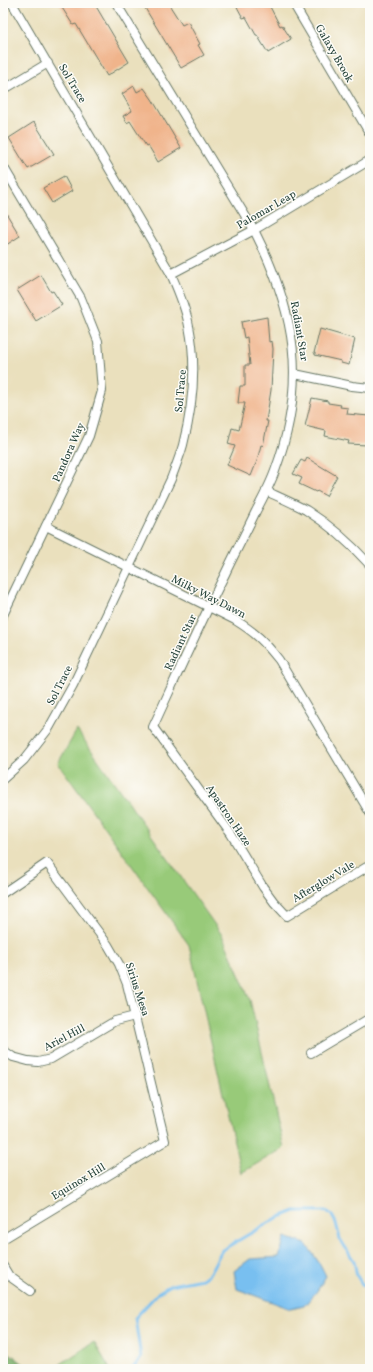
<svg xmlns="http://www.w3.org/2000/svg" width="373" height="1372" viewBox="0 0 373 1372" font-family="Vollkorn,serif">
<style>
.green{fill:#98ca79;stroke:#5c8456}
.forest{fill:#7aae69;stroke:#4c764e}
.water{fill:#78bff0;stroke:#4c7e92}
.lines{fill:none;stroke-linecap:round;stroke-linejoin:round}
.stream{stroke:#78bff0;stroke-width:3}
.building{fill:#f0b48b}
.street-casing{stroke:#667664;stroke-width:10}
.street{stroke:#fff;stroke-width:8}
.labels{text-anchor:middle;stroke-width:3;stroke-linejoin:round;paint-order:stroke}
.street-label{font-size:11px;fill:#1f3d34;stroke:#fdfcf7}
</style>
<rect width="100%" height="100%" fill="#fdfcf7"/>
<filter id="ink" filterUnits="userSpaceOnUse"><feTurbulence type="fractalNoise" baseFrequency=".025" numOctaves="2"/><feDisplacementMap in="SourceGraphic" scale="8" xChannelSelector="R" yChannelSelector="G"/><feConvolveMatrix kernelMatrix="1 2 1 2 8 2 1 2 1" color-interpolation-filters="sRGB"/></filter>
<filter id="wash" filterUnits="userSpaceOnUse"><feTurbulence type="fractalNoise" baseFrequency=".012" numOctaves="4" result="noise"/><feDisplacementMap in="SourceGraphic" scale="16" xChannelSelector="R" yChannelSelector="G"/><feGaussianBlur stdDeviation="0.9" result="paint"/><feColorMatrix in="noise" values="0 0 0 0 0 0 0 0 0 0 0 0 0 0 0 0 0 1.4 0 .05"/><feComposite in="paint" operator="in"/></filter>
<g filter="url(#wash)">
<rect width="100%" height="100%" fill="#eae0bd"/>
<g class="green">
<polygon points="77,730 222,935 250,1000 284,1148 241,1173 189,945 58,763"/>
<polygon points="94,1342 110,1369 53,1369"/>
</g>
<polygon class="forest" points="3,1348 30,1369 3,1369"/>
<polygon class="water" points="285,1237 306,1244 320,1264 326,1276 317,1291 304,1306 291,1309 237,1289 234,1271 250,1259 279,1257"/>
<g class="lines">
<g class="stream">
<polyline points="3,1367 5,1369"/>
<polyline points="132,1369 141,1358 135,1318 159,1292 171,1285 202,1279 209,1274 222,1250 277,1218 295,1211 326,1211 331,1214 336,1223 340,1239 354,1261 357,1276 362,1284 370,1290"/>
</g>
</g>
<g id="blocks">
<g class="building">
<polygon points="59,3 94,3 129,62 107,76 76,24 73,25"/>
<polygon points="142,3 168,3 182,25 188,22 200,44 198,45 204,55 181,68"/>
<polygon points="235,3 268,3 280,26 282,25 291,39 268,53 257,35 256,35 246,17 243,18"/>
<polygon points="134,86 137,92 144,88 152,99 181,148 158,162 148,145 146,146 130,121 127,123 123,116 132,111 122,94"/>
<polygon points="34,122 54,154 28,169 9,138"/>
<polygon points="64,176 72,191 52,203 43,188"/>
<polygon points="3,208 20,236 3,247"/>
<polygon points="41,275 51,292 53,291 62,305 36,321 17,290"/>
<polygon points="267,317 269,342 272,341 273,349 271,390 266,421 268,421 263,446 261,445 257,461 251,476 227,465 235,446 228,444 232,428 239,430 245,403 238,403 240,386 245,386 245,365 250,365 247,337 244,338 241,322"/>
<polygon points="320,329 355,339 349,365 341,363 341,361 315,355 315,353 314,353"/>
<polygon points="312,398 328,401 328,403 341,405 340,407 348,408 347,414 369,416 367,445 348,444 349,441 325,436 326,431 305,426"/>
<polygon points="307,458 337,476 326,496 317,491 316,492 299,484 302,478 293,474 301,460 305,462"/>
</g>
</g>
</g>
<g filter="url(#ink)">
<use href="#blocks" fill-opacity="0" stroke="#667664" stroke-width="1"/>
<g class="lines">
<defs>
<g id="street">
<path d="M116 3 254 230C296 313 308 381 275 471 270 485 263 498 256 511 246 532 235 553 225 574 200 624 177 675 153 727L231 834 263 887 274 902 287 916 370 865"/>
<polyline points="293,3 370,134"/>
<polyline points="3,90 48,63"/>
<polyline points="3,166 81,298 98,341 102,391 89,436 3,615"/>
<polyline points="171,274 254,230 370,160"/>
<polyline points="295,374 352,386 370,388"/>
<path d="M266 491C279 497 293 503 306 510 330 525 351 544 370 565"/>
<path d="M46 526 235 620C256 633 264 641 279 660L370 813"/>
<path d="M3 779 24 760 49 728 73 685 171 479C175 468 180 456 183 445 193 406 197 365 189 326 186 308 178 290 171 274L12 3"/>
<polyline points="3,893 47,863 108,945 119,964 127,984 165,1141 3,1239"/>
<polyline points="3,1050 13,1057 28,1061 38,1062 51,1059 115,1021 135,1016"/>
<polyline points="311,1053 370,1018"/>
<polyline points="3,1266 9,1276 30,1291"/>
</g>
</defs>
<use href="#street" class="street-casing"/>
<use href="#street" class="street"/>
</g>
</g>
<g class="labels">
<g class="street-label">
<text transform="translate(335 53) rotate(60)" y="4">Galaxy Brook</text>
<text transform="translate(73 83) rotate(59)" y="4">Sol Trace</text>
<text transform="translate(266 209) rotate(-30)" y="4">Palomar Leap</text>
<text transform="translate(300 331) rotate(80)" y="4">Radiant Star</text>
<text transform="translate(180 391) rotate(-85)" y="4">Sol Trace</text>
<text transform="translate(68 452) rotate(-66)" y="4">Pandora Way</text>
<text transform="translate(209 596) rotate(27)" y="4">Milky Way Dawn</text>
<text transform="translate(180 642) rotate(-65)" y="4">Radiant Star</text>
<text transform="translate(59 685) rotate(-63)" y="4">Sol Trace</text>
<text transform="translate(229 815) rotate(56)" y="4">Apastron Haze</text>
<text transform="translate(323 881) rotate(-31)" y="4">Afterglow Vale</text>
<text transform="translate(138 989) rotate(72)" y="4">Sirius Mesa</text>
<text transform="translate(64 1037) rotate(-28)" y="4">Ariel Hill</text>
<text transform="translate(78 1181) rotate(-31)" y="4">Equinox Hill</text>
</g>
</g>
<rect width="373" height="1372" fill="none" stroke="#fdfcf7" stroke-width="16"/>
</svg>
